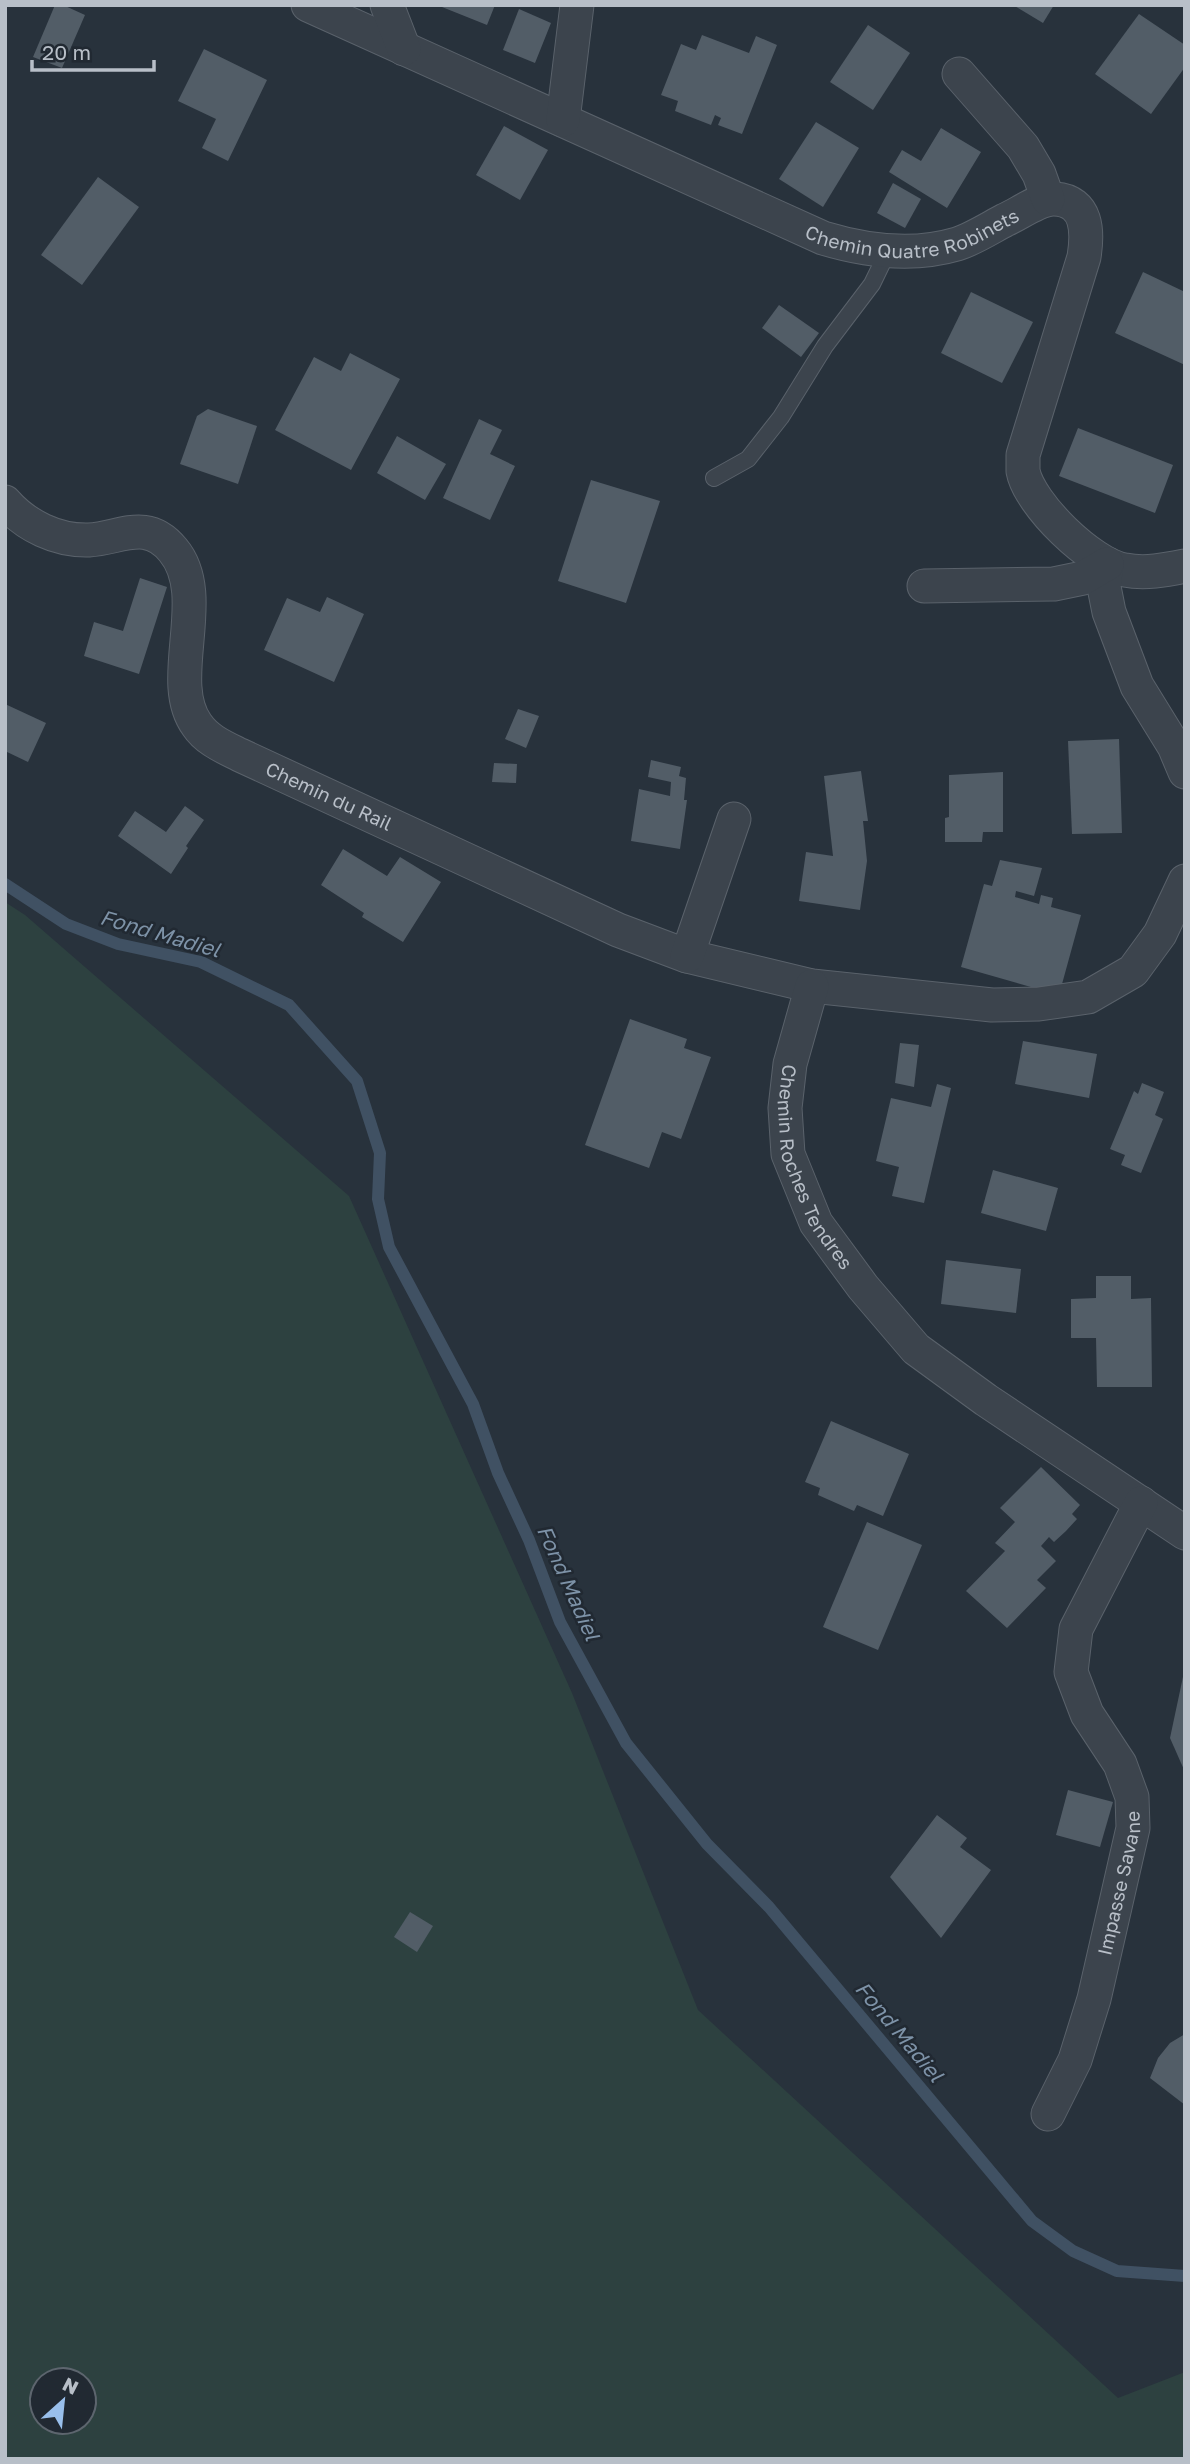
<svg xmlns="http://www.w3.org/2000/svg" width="1190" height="2464" viewBox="0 0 1190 2464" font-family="'Golos Text',sans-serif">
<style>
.green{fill:#2d4140;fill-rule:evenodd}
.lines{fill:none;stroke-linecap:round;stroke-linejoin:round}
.stream{stroke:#405163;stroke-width:12}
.building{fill:#525d67}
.lane-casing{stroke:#5a626b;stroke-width:18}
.street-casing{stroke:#5a626b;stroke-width:35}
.lane{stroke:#3c444d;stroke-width:16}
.street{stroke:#3c444d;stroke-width:33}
.labels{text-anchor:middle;stroke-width:5;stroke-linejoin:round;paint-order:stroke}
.street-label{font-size:19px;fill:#b8bfc8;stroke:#212932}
.water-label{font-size:21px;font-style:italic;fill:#7d92a7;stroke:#212932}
</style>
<rect width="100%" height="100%" fill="#28323c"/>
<path class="green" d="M5 902 25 915 349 1196 572 1693 698 2010 1118 2398 1185 2372V2459H5ZM42 2380H84V2422H42Z"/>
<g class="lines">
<polyline class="stream" points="5,884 66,924 118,944 201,962 289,1005 357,1081 380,1153 378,1199 389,1247 473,1404 498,1473 529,1540 560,1622 626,1743 707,1844 769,1907 1032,2221 1073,2251 1117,2271 1185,2276"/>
</g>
<g class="building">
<polygon points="55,5 63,5 85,15 62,68 33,57"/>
<polygon points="437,5 495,5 487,25"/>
<polygon points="1013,5 1054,5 1043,23"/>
<polygon points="519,9 551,23 535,63 503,50"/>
<polygon points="1139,14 1185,45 1185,67 1151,114 1095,74"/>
<polygon points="868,25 910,53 873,110 830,82"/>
<polygon points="702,35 749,53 756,36 777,45 742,134 718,125 721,118 715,115 711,125 675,111 678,101 661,95 681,44 696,50"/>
<polygon points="204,49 267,80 228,161 202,148 216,119 178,101"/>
<polygon points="816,122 859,148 823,207 779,179"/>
<polygon points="504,126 548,150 520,200 476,175"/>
<polygon points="941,128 981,152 947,208 889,172 902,150 921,161"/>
<polygon points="98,177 139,207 82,285 41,255"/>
<polygon points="893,183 921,199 905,228 877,213"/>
<polygon points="1143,272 1185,292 1185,365 1115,333"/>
<polygon points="971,292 1033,322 1002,383 941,353"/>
<polygon points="779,305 819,333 801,357 762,328"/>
<polygon points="350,353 400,379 351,470 275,430 314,357 341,371"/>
<polygon points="208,409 257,426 238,484 180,464 197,416"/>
<polygon points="479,419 502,430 490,454 515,466 490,520 443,498"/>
<polygon points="1078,428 1173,465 1155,513 1059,476"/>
<polygon points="397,436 446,464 425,500 377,473"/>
<polygon points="591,480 660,501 626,603 558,581"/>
<polygon points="140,578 167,587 139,674 84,656 94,622 123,631"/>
<polygon points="327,597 364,614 334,682 264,650 287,598 320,612"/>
<polygon points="5,704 46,723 28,762 5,751"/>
<polygon points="518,709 539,716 526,748 505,739"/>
<polygon points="1119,739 1122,833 1072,834 1068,741"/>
<polygon points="651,760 681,767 679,776 686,778 684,800 687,800 680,849 631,841 639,789 670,796 671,782 648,777"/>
<polygon points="494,763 517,764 516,783 492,782"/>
<polygon points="861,771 868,821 863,821 867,861 860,910 799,901 806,852 833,856 824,776"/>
<polygon points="1003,772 1003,832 983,832 982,842 945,842 945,818 949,817 949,775"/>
<polygon points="185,806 204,820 186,846 188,848 171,874 118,836 135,811 166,832"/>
<polygon points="343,849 387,876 400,857 441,882 403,942 362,917 364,913 321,885"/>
<polygon points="1000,860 1042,868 1034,896 1016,891 1015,897 1039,904 1041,895 1053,898 1051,907 1081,915 1059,995 961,967 984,884 992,886"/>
<polygon points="630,1019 687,1039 684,1048 711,1057 681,1139 662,1132 649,1168 585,1145"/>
<polygon points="1023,1041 1097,1054 1089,1098 1015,1084"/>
<polygon points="900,1043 919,1045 914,1087 895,1083"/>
<polygon points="1142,1083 1164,1092 1155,1115 1163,1119 1141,1173 1121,1165 1125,1155 1110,1149 1134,1091 1138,1094"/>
<polygon points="937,1084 951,1088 924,1203 892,1196 899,1167 876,1161 891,1098 931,1107"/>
<polygon points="993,1170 1058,1188 1046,1231 981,1213"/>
<polygon points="946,1260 1021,1269 1016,1313 941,1304"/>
<polygon points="1096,1276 1131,1276 1131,1299 1151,1298 1152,1387 1097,1387 1096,1338 1071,1338 1071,1299 1096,1298"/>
<polygon points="831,1421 909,1454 883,1516 857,1505 854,1511 818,1495 820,1488 805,1482"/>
<polygon points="1041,1467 1080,1505 1072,1514 1077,1519 1066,1531 1054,1542 1049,1537 1041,1546 1056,1561 1037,1580 1046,1588 1007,1628 966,1591 1005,1551 995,1543 1015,1522 1000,1508"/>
<polygon points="867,1522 922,1545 878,1650 823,1627"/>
<polygon points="1184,1672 1185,1672 1185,1772 1170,1738"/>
<polygon points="1068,1790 1113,1802 1100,1847 1056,1835"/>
<polygon points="937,1815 967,1838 960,1847 991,1870 941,1938 890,1877"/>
<polygon points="410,1912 433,1926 417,1952 394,1937"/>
<polygon points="1185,2034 1185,2105 1150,2078 1158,2058 1170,2043"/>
</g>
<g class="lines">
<defs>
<polyline id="lane" points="714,478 748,459 781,417 825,346 872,284 888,251"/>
<g id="street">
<path id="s1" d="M308 5 823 238C866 251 913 257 957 244 973 239 990 228 1005 220 1019 214 1040 198 1055 199 1088 201 1088 232 1084 257L1023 455C1023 460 1023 466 1023 471 1029 504 1092 565 1125 570 1145 574 1165 570 1185 566"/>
<polyline points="387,5 404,49"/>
<polyline points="959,74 1023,147 1039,174 1048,199"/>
<polyline points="563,120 577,5"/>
<path id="s2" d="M5 502C26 526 57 541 89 540 121 538 147 518 173 550 212 596 164 680 197 725 207 740 224 747 240 755L618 930 687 956 812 986 992 1005 1039 1004 1088 997 1133 971 1160 934 1185 881"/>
<polyline points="1107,564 1104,587 1109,612 1137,686 1174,746 1185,772"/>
<polyline points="924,586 1054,584 1083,578 1107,564"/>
<polyline points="687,956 734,819"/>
<path id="s3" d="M812 986 790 1064 785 1108 788 1154 816 1223 863 1287 916 1349 986 1400 1185 1533"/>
<path id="s4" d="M1048 2114 1075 2060 1094 1999 1133 1828 1132 1797 1120 1764 1087 1714 1071 1672 1076 1629 1141 1503"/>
</g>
</defs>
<use href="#lane" class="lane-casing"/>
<use href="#street" class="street-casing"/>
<use href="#lane" class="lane"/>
<use href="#street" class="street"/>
</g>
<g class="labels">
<g class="street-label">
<text dy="7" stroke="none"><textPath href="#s1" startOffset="658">Chemin Quatre Robinets</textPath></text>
<text dy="7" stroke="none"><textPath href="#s2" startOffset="518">Chemin du Rail</textPath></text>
<text dy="7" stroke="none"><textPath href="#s3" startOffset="191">Chemin Roches Tendres</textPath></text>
<text dy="7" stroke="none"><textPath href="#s4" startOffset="243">Impasse Savane</textPath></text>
</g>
<g class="water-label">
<text transform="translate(160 934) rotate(16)" y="7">Fond Madiel</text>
<text transform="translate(568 1583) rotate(66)" y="7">Fond Madiel</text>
<text transform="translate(899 2032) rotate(50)" y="7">Fond Madiel</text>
</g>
</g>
<rect width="1190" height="2464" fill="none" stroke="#b8bfc8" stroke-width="14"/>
<g transform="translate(63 2401) rotate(27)"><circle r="33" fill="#212932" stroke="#5d656e" stroke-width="2"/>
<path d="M0-5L12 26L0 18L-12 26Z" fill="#99bfeb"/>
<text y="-10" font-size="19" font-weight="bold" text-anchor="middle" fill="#b8bfc8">N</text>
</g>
<path d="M32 60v10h122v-10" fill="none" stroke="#b8bfc8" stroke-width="3.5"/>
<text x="42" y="60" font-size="21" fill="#b8bfc8" stroke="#212932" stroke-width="5" paint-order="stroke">20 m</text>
</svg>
